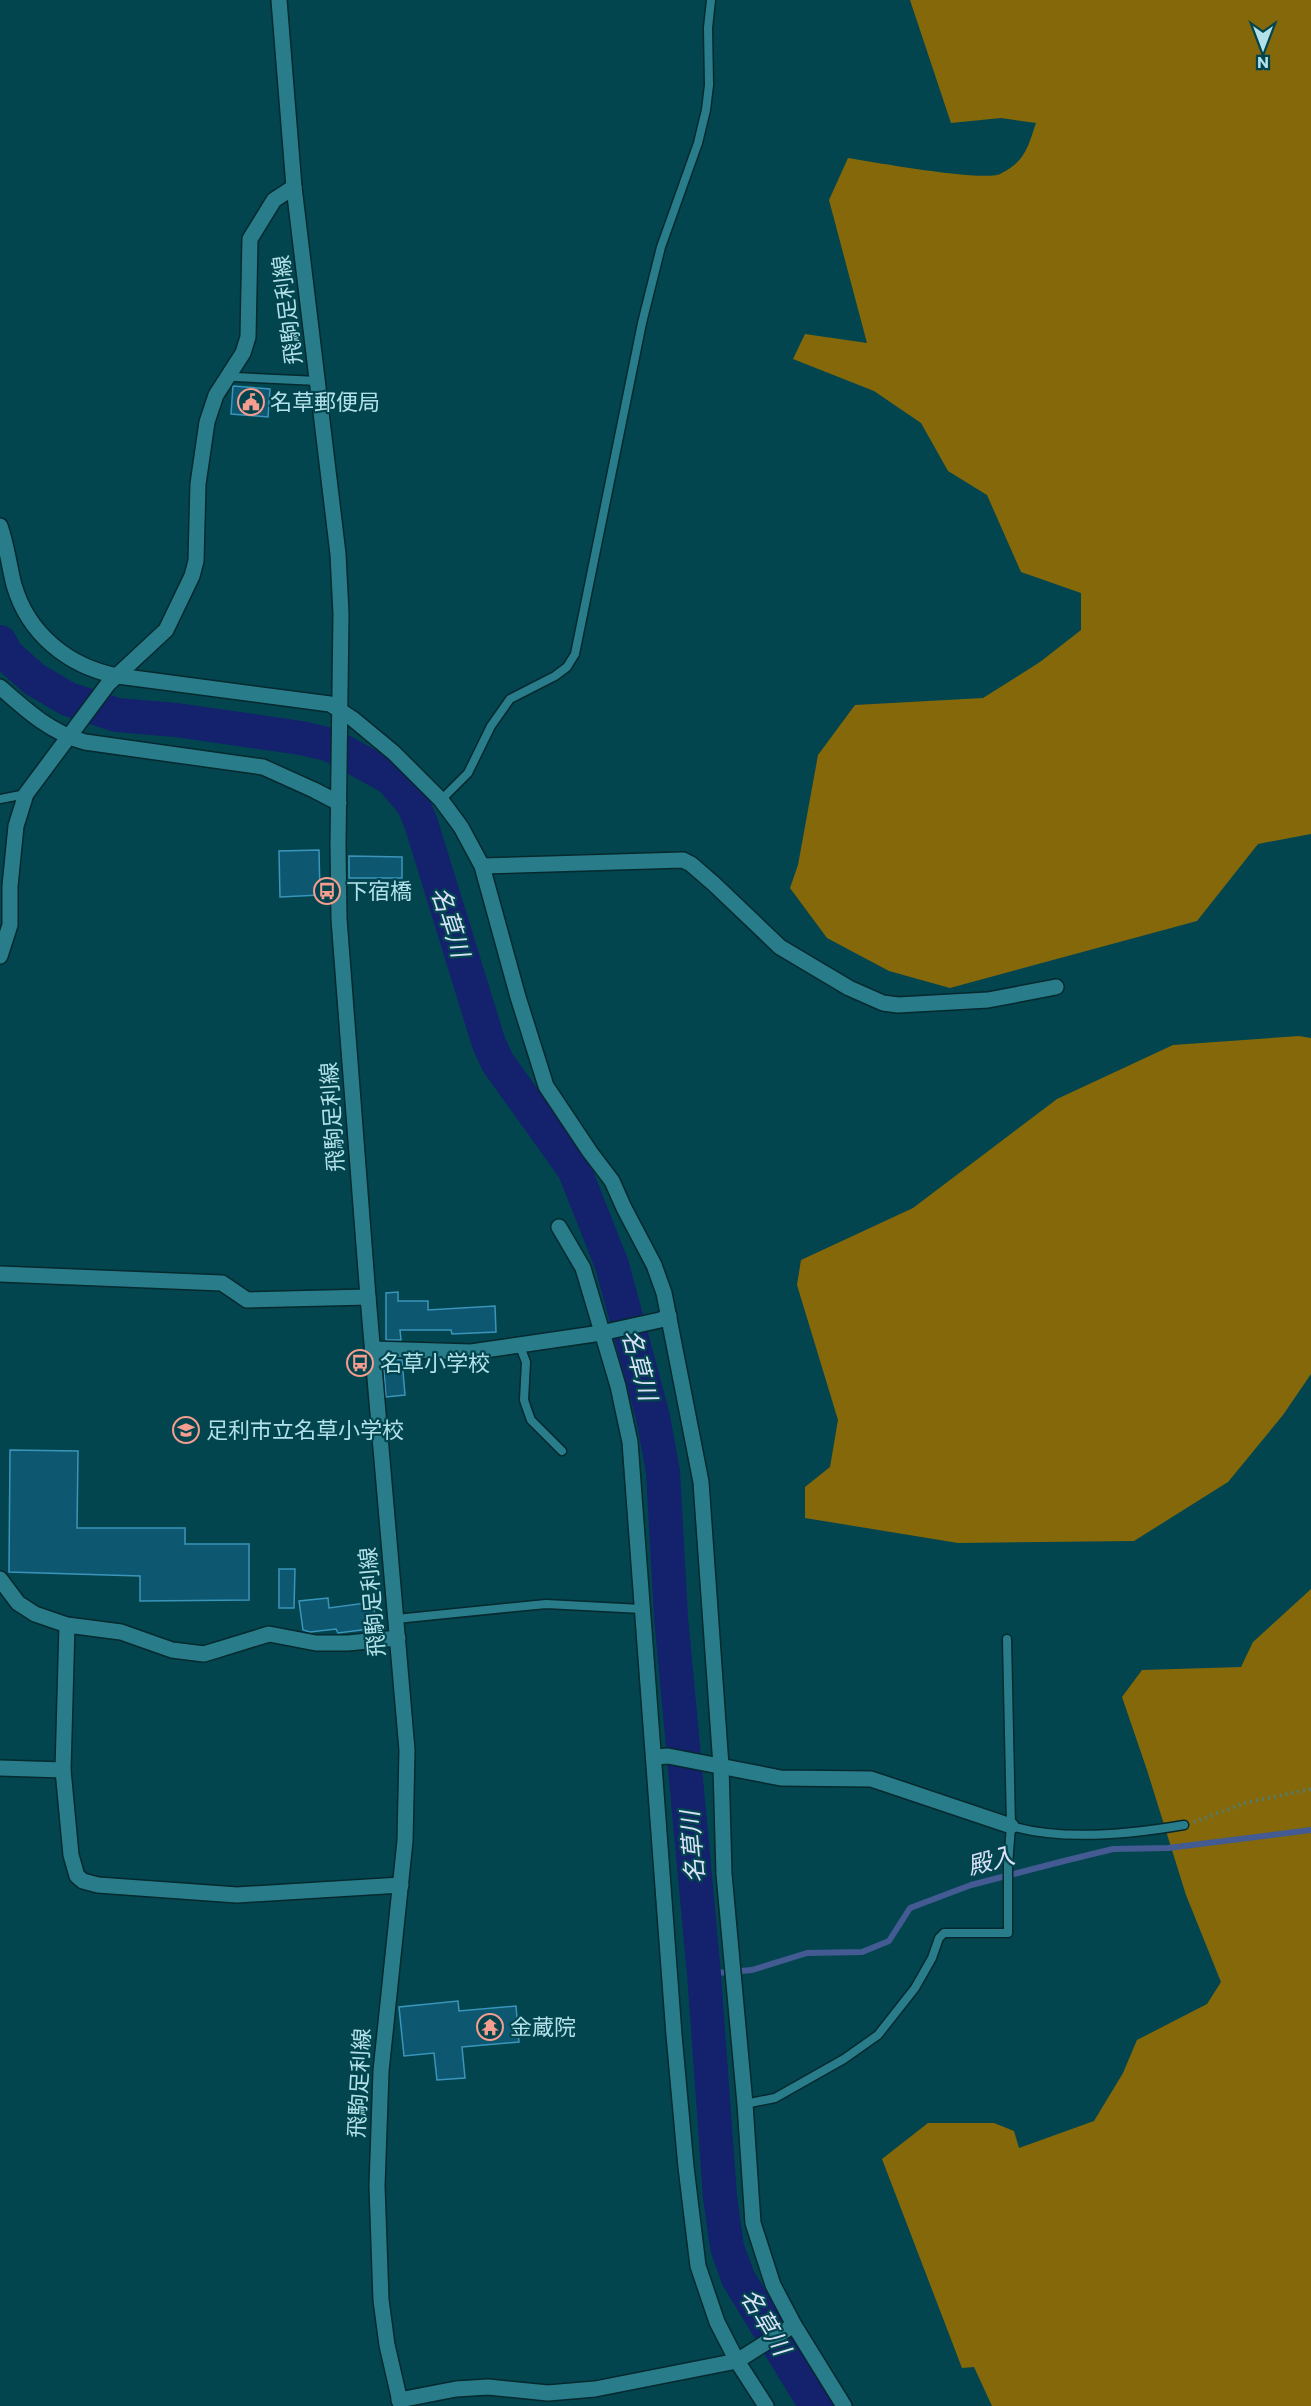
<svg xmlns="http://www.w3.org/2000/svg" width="1311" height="2406" viewBox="0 0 1311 2406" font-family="Commissioner,'Noto Sans JP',sans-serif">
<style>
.forest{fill:#856809}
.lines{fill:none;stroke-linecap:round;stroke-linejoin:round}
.stream{stroke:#435b92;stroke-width:6}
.river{stroke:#14216d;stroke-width:34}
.building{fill:#0d5771;stroke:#3b95ba;stroke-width:1.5}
.lane-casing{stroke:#05292e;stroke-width:11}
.street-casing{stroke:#05292e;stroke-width:18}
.secondary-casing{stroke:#05292e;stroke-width:18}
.path{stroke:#468189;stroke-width:4;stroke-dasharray:1.5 4.5;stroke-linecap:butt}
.lane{stroke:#297d8a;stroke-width:8}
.street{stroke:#297d8a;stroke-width:15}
.secondary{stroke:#297d8a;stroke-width:15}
.labels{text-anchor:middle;stroke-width:4.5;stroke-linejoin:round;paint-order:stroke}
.street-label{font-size:22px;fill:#b2e1e9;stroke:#03454e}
.poi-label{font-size:22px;fill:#b2e1e9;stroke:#03454e;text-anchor:start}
.water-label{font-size:24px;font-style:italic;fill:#dae2f9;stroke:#03454e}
</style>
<rect width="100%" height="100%" fill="#03454e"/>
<g class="forest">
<path d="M910 0H1311V834L1258 844 1197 921 950 988 889 971 827 938 790 888 798 865 818 755 855 705 983 698 1040 662 1081 630V593L1021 572 987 495 948 471 921 423 874 391 793 359 805 334 867 343 829 200 848 158C873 162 984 182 1000 174 1025 162 1028 147 1036 123L1001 118 951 123Z"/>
<polygon points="1299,1036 1311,1038 1311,1374 1283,1415 1228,1482 1134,1541 958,1543 805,1518 805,1487 830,1467 838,1420 797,1285 801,1260 913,1208 1057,1099 1173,1045"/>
<polygon points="1311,1589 1311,2406 992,2406 974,2367 962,2368 882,2159 928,2123 994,2123 1014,2131 1019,2148 1094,2121 1123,2073 1137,2040 1207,2004 1221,1982 1186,1895 1147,1770 1122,1697 1142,1670 1241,1667 1253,1642"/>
</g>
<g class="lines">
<polyline class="stream" points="704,1974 752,1970 807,1953 862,1952 889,1941 910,1908 971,1885 1064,1861 1113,1849 1168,1848 1311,1830"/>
<polyline class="river" points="0,642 7,655 34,679 68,699 117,715 176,720 301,738 331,745 391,778 413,804 421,823 489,1044 498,1063 574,1169 612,1265 653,1417 663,1472 671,1617 704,1974 720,2197 727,2247 738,2278 816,2406"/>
</g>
<g class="building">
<polygon points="233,386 270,389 268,417 231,414"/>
<polygon points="319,850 320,895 280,897 279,851"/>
<polygon points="349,856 402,857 402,878 349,878"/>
<polygon points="398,1292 398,1301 428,1301 428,1310 495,1306 496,1332 452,1334 451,1330 400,1330 401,1340 386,1340 386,1293"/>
<polygon points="383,1359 402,1360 405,1395 386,1397"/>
<polygon points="10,1450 78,1451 77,1528 185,1528 185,1544 249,1544 249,1600 140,1601 140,1576 9,1572"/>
<polygon points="279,1569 295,1569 294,1608 279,1608"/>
<polygon points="328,1598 329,1608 373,1602 377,1628 338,1633 336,1629 310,1632 303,1630 299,1601"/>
<polygon points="458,2001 459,2011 516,2006 519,2042 462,2047 465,2078 437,2080 434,2053 404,2056 399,2007"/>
</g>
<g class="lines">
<defs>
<g id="lane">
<polyline points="230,373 235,377 318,381"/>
<polyline points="0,799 26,794"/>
<polyline points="441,800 468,773 491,726 510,699 555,676 567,667 575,654 642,323 661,247 698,143 706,110 709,85 708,28 711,0"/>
<polyline points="519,1344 526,1362 524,1400 527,1409 531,1420 562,1451"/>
<polyline points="396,1619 546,1604 642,1609"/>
<path d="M1011 1826C1062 1841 1132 1834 1184 1825"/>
<polyline points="745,2104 775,2098 844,2059 878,2035 915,1988 932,1958 939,1938 944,1933 1008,1933 1008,1865 1011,1826 1007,1639"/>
</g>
<g id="street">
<path d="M0 526C7 545 9 566 14 585 28 634 69 667 118 676L330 704 353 719 394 753 441 800 461 827 482 866 518 997 546 1086 590 1152 612 1181 624 1208 654 1265 664 1293 701 1482 721 1766 724 1874 745 2104 753 2223 773 2285 794 2325 844 2406"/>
<path d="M0 687C26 710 51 733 85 742L263 767 314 790 339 803"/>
<polyline points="482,866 683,860 691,864 714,884 780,947 849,988 883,1003 898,1005 988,1000 1056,987"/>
<polyline points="0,956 10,925 10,886 16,826 26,794 108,684 166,630 192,576 196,561 198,484 207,422 216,395 243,353 248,337 250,239 274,200 294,187"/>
<polyline points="559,1227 583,1268 618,1386 630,1442 674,2035 686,2167 698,2266 717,2322 737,2361 766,2406"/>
<polyline points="0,1274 222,1283 247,1300 368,1297"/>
<polyline points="373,1349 471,1352 601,1333 660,1320 669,1316"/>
<polyline points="0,1579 18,1603 35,1614 67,1625 121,1632 172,1650 204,1654 269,1634 316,1643 348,1643 398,1638"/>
<polyline points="67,1625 63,1770 71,1855 77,1876 83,1881 98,1885 237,1895 401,1885"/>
<polyline points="655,1757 668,1756 781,1778 871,1779 1011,1826"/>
<polyline points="0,1768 63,1770"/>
<polyline points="399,2400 456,2389 488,2387 548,2393 595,2389 737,2361 794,2325"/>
</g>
<polyline id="secondary" points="279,0 294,187 338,554 341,614 338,844 339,919 368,1297 407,1750 405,1841 381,2071 377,2186 381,2300 387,2345 401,2406"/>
</defs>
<use href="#lane" class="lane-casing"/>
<use href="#street" class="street-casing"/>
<use href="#secondary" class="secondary-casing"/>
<polyline class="path" points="1194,1822 1245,1803 1311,1789"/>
<use href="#lane" class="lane"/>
<use href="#street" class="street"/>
<use href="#secondary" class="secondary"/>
</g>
<defs>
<symbol id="civic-ring" viewBox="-11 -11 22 22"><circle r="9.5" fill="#03454e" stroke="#f59d8f" stroke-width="1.5"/><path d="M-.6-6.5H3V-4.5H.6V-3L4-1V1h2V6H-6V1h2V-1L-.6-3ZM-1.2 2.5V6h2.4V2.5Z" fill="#f59d8f"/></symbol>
<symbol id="bus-ring" viewBox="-11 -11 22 22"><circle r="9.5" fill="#03454e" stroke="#f59d8f" stroke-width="1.5"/><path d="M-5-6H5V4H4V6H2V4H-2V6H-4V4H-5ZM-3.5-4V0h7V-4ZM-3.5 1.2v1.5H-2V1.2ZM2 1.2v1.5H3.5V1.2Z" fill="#f59d8f"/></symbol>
<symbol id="school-ring" viewBox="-11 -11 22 22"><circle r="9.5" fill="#03454e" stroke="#f59d8f" stroke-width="1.5"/><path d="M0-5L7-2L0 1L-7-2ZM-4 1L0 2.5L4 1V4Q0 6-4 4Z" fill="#f59d8f"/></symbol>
<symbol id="temple-ring" viewBox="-11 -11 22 22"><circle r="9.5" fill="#03454e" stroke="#f59d8f" stroke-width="1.5"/><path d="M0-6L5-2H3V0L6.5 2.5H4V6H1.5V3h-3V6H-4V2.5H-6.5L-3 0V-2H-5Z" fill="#f59d8f"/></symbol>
</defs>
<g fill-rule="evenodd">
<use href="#civic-ring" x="236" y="387" width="30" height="30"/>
<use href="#bus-ring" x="312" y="876" width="30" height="30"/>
<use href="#bus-ring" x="345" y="1348" width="30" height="30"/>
<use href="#school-ring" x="171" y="1415" width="30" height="30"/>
<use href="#temple-ring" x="475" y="2012" width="30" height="30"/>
</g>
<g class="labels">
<g class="street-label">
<text transform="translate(287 310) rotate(-97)" y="8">飛駒足利線</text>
<text transform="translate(332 1117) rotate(-94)" y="8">飛駒足利線</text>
<text transform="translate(372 1602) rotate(-95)" y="8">飛駒足利線</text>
<text transform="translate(359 2083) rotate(-87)" y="8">飛駒足利線</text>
</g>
<g class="poi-label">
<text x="270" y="410">名草郵便局</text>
<text x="346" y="899">下宿橋</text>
<text x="380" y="1371">名草小学校</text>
<text x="206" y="1438">足利市立名草小学校</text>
<text x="510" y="2035">金蔵院</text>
</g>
<g class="water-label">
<text transform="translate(450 922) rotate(72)" y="8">名草川</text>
<text transform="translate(639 1365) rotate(75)" y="8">名草川</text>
<text transform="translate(693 1847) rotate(-95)" y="8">名草川</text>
<text transform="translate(991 1861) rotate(-15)" y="8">殿入</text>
<text transform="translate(765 2322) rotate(59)" y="8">名草川</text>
</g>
</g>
<g transform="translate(1263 48) rotate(180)" stroke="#03454e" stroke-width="4.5" paint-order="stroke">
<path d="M0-4.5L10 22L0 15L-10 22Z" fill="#b2e1e9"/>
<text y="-9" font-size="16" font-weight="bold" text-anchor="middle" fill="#b2e1e9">N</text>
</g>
</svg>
